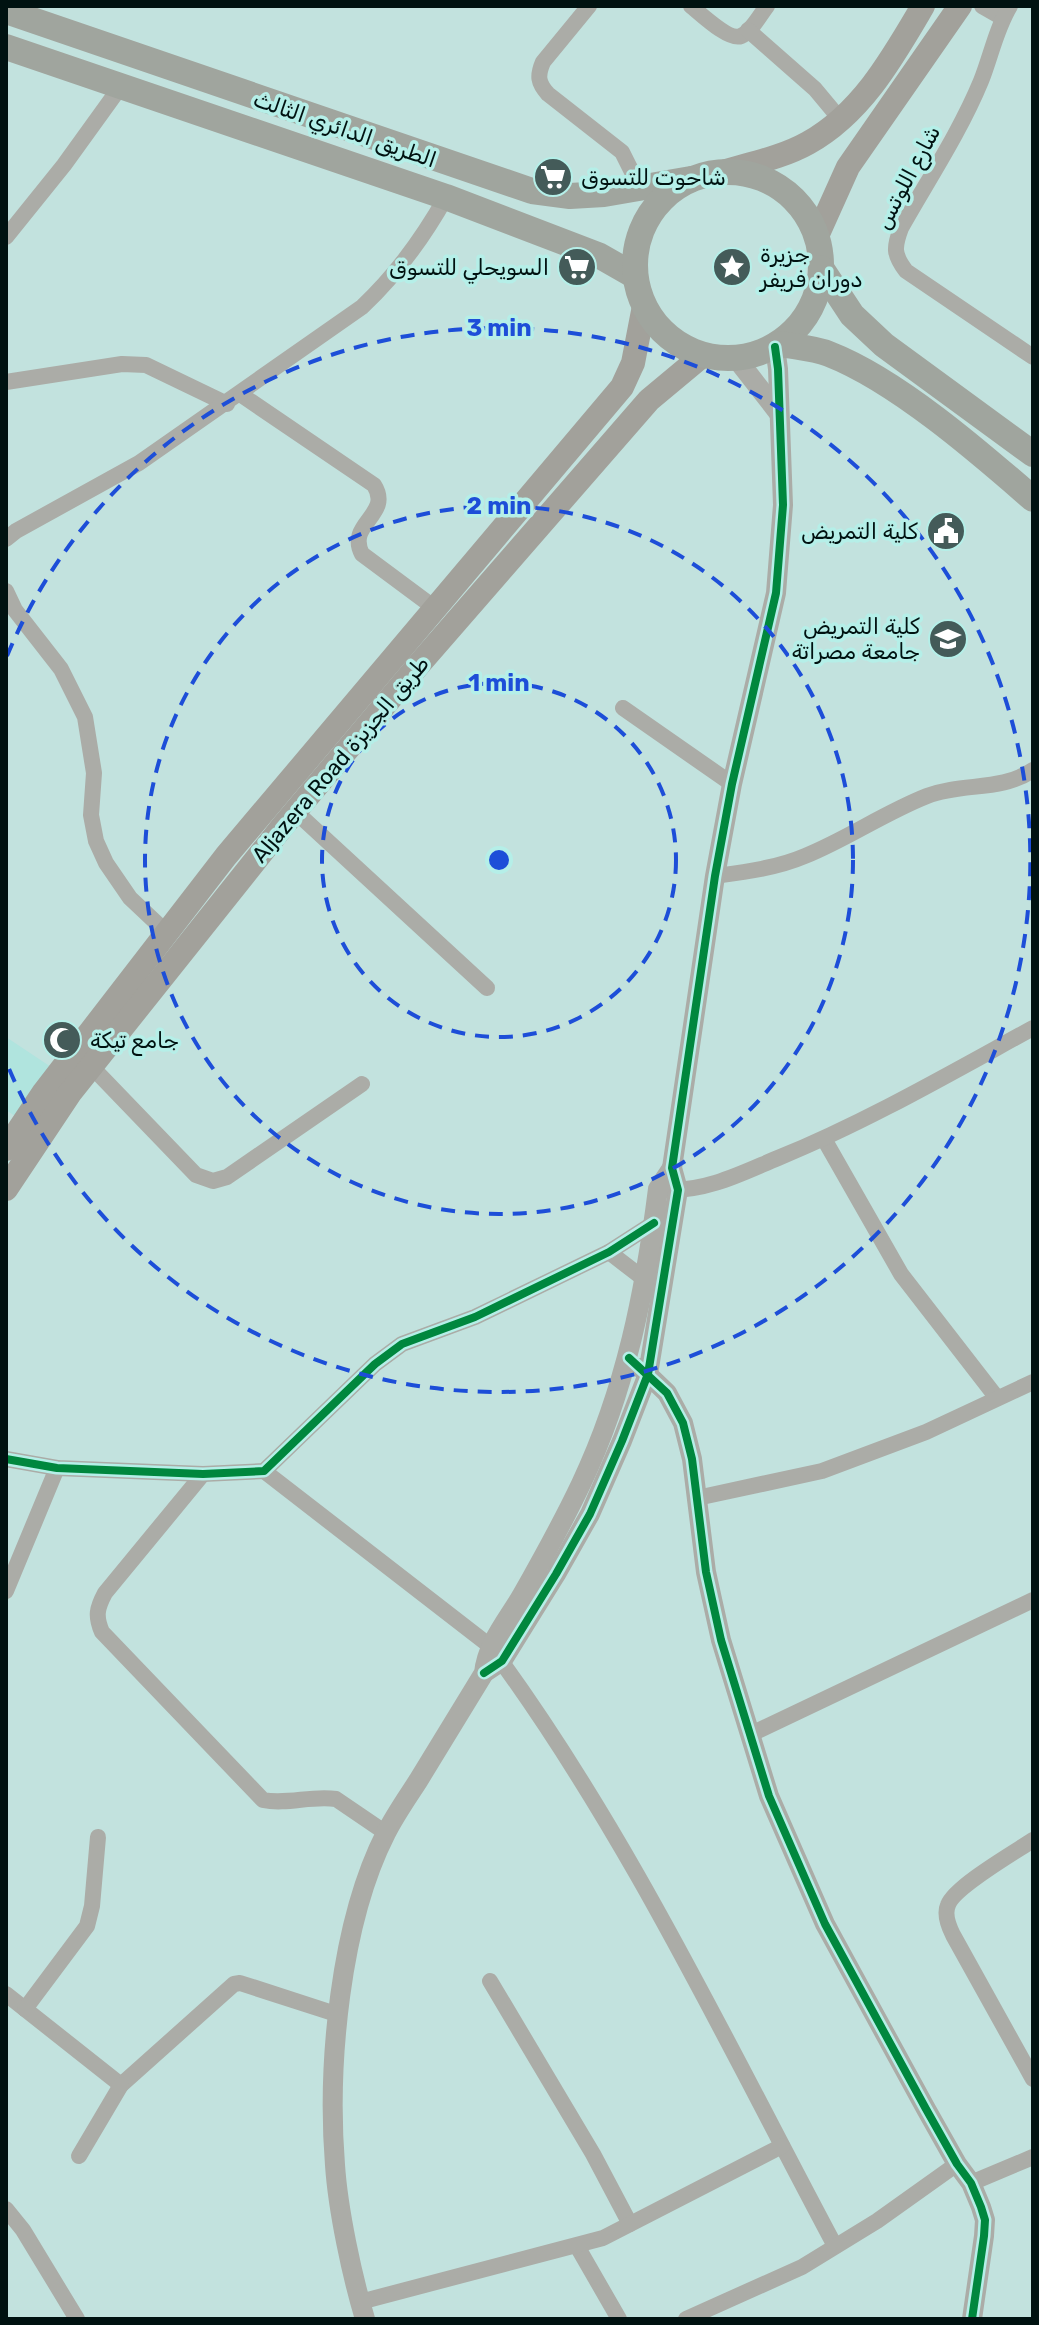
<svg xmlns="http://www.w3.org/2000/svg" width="1039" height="2325" viewBox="0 0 1039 2325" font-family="Rubik,'Noto Sans Arabic',sans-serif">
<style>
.built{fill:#b0e4de}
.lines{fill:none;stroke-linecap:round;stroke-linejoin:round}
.minor{stroke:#abaca7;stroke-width:16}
.tertiary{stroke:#abaca7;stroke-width:20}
.secondary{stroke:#a2a19b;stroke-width:24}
.primary{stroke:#a0a59e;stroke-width:26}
.cycleway-casing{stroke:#b5efe8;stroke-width:13}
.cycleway{stroke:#00873e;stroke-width:8}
.ring{fill:none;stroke:#1d4ed8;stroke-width:4;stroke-dasharray:14 10}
.labels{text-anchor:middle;stroke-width:7;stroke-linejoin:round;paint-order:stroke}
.street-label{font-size:22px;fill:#001211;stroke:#b5efe8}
.poi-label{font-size:22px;fill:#001211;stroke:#b5efe8;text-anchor:start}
.centre{fill:#1d4ed8;stroke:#b5efe8;stroke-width:4}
.ring-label{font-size:24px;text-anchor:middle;font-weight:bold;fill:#1d4ed8;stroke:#b5efe8;stroke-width:7;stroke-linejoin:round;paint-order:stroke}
</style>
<rect width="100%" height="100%" fill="#c2e2de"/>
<polygon class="built" points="6,1037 54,1069 21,1120 6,1110"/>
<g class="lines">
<g class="minor">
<path d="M589 6 543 62C537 76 538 83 548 94L622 152 640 188"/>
<path d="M691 6C701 14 729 41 741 36 751 32 760 15 767 6"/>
<polyline points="982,6 1003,18"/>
<path d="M1010 6C996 29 991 56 981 81 960 132 928 180 901 228 894 247 893 254 906 271L1033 357"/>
<polyline points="748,30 815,89 840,119"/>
<polyline points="6,237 64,165 121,86"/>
<polyline points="6,382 122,364 146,365 227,404"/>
<path d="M240 394 374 485C393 515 346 523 362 554L436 609"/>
<path d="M6 539 16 531 139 463 362 307C396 275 423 238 446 197"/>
<polyline points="6,591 15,610 61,669 85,717 94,773 91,815 96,841 106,863 130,898 165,931"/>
<polyline points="623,708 732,784"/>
<polyline points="297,813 487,988"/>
<path d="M715 876C745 872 777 868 805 856 847 839 884 813 927 796 964 782 1000 792 1033 770"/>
<polyline points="91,1066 196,1175 213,1181 227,1177 362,1084"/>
<polyline points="824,1139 901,1274 997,1398"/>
<path d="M668 1190C708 1191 742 1173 778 1158 866 1122 949 1074 1033 1028"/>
<polyline points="609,1252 644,1279"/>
<polyline points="6,1459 57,1468 203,1474 264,1471 375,1364 402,1344 475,1317 609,1252 654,1223"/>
<path d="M264 1471 490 1646C627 1831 727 2044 835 2246"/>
<path d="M203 1474 105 1593C97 1608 95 1616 102 1632L263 1800C287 1805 312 1795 336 1799L386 1833"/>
<polyline points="697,1498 822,1471 926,1432 1033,1382"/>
<polyline points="6,1591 57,1468"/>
<polyline points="749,1735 1033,1600"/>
<path d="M1033 1840C1015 1852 954 1887 948 1905 944 1914 949 1927 953 1935L1033 2079"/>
<polyline points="490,1981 593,2154 630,2224"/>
<polyline points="6,1994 121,2085 234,1984 240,1983 339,2015"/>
<polyline points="25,2009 87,1926 92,1906 98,1837"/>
<polyline points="79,2156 121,2085"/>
<polyline points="971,2183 1033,2157"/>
<polyline points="6,2209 23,2230 77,2319"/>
<polyline points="577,2246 619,2319"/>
<polyline points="360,2302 603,2238 782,2146"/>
<polyline points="686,2319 802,2267 877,2221 957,2164"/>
</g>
<g class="tertiary">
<polyline points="736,358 778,412"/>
<polyline points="641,1368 667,1393 683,1423 692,1459 706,1572 721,1640 769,1796 825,1924 926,2109 957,2164 971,2183 981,2207 985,2220 984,2236 972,2319"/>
<polyline points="484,1673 502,1661 556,1574 590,1514 622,1441 648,1374 678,1190 672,1168 715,876 732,784 776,593 783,505 778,369 775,347"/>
<path d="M365 2319C352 2276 338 2210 335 2165 327 2065 340 1923 386 1833 395 1815 407 1798 418 1781 440 1745 462 1709 484 1673 487 1644 506 1622 521 1597 542 1560 563 1522 581 1484 626 1389 645 1292 658 1189L672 1168"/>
</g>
<g class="secondary">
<path d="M726 171C753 163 783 157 808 143 862 113 893 57 923 6"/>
<polyline points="817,236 848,167 960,6"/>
<polyline points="6,1149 44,1092 226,856 622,387 633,363 644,306"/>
<polyline points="6,1189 70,1093 282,827 421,662 649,400 703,355"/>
</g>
<g class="primary">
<polyline points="6,11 532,191 570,196 604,194 691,179"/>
<polyline points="6,47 446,197 600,256 635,276"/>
<circle cx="728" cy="265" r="93"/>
<polyline points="821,268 852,315 884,345 1033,454"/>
<path d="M781 344C796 347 814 348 829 354 896 380 978 451 1033 499"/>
</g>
<defs>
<g id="cycleway">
<polyline points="629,1358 667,1393 683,1423 692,1459 706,1572 721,1640 769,1796 825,1924 926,2109 957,2164 971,2183 981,2207 985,2220 984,2236 972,2319"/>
<polyline points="6,1459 57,1468 203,1474 264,1471 375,1364 402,1344 475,1317 609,1252 654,1223"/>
<polyline points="484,1673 502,1661 556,1574 590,1514 622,1441 648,1374 678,1190 672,1168 715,876 732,784 776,593 783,505 778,369 775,347"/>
</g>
</defs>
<use href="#cycleway" class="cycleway-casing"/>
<use href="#cycleway" class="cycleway"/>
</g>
<g class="ring">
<circle cx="499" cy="860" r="177"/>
<circle cx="499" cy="860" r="354"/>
<path d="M7 656A532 532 0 1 1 7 1064"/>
</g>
<defs>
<symbol id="supermarket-disc" viewBox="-11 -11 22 22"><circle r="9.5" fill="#445b59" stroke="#b5efe8"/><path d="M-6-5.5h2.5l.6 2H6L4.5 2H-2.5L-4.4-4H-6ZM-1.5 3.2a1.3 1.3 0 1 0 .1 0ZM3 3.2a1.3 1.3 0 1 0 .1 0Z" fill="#fff"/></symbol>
<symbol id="sight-disc" viewBox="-11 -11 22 22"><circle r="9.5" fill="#445b59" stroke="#b5efe8"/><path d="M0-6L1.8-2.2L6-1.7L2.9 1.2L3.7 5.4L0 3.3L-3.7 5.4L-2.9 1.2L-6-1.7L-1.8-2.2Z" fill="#fff"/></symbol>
<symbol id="civic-disc" viewBox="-11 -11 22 22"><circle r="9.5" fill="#445b59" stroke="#b5efe8"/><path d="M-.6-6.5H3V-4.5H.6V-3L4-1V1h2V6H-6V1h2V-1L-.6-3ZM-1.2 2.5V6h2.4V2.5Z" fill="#fff"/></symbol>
<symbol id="university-disc" viewBox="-11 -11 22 22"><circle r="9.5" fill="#445b59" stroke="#b5efe8"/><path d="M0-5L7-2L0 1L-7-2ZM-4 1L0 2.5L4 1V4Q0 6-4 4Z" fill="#fff"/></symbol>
<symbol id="mosque-disc" viewBox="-11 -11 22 22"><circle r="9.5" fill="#445b59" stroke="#b5efe8"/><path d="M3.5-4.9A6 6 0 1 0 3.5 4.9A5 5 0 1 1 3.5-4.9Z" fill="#fff"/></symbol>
</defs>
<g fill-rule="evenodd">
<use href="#supermarket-disc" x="531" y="155" width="44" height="44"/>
<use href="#supermarket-disc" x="555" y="245" width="44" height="44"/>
<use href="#sight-disc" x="710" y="245" width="44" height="44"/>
<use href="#civic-disc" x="924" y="509" width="44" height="44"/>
<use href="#university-disc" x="926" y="617" width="44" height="44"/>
<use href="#mosque-disc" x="40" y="1018" width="44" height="44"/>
</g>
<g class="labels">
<g class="street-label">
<text transform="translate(345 129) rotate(19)" y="8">الطريق الدائري الثالث</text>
<text transform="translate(907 177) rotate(-62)" y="8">شارع اللوتس</text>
<text transform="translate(340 759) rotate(-50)" y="8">Aljazera Road طريق الجزيزة</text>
</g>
<g class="poi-label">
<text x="581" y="185">شاحوت للتسوق</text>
<text x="760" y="262">جزيرة<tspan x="760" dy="25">دوران فريفر</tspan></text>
<text x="549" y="275" text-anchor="end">السويحلي للتسوق</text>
<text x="918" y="539" text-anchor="end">كلية التمريض</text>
<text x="920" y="634" text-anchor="end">كلية التمريض<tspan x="920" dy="25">جامعة مصراتة</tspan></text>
<text x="90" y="1048">جامع تيكة</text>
</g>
</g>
<circle cx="499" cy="860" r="12" class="centre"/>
<g class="ring-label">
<text x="499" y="336">3 min</text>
<text x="499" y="514">2 min</text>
<text x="499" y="691">1 min</text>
</g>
<rect width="1039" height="2325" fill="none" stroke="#001211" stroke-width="16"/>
</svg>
